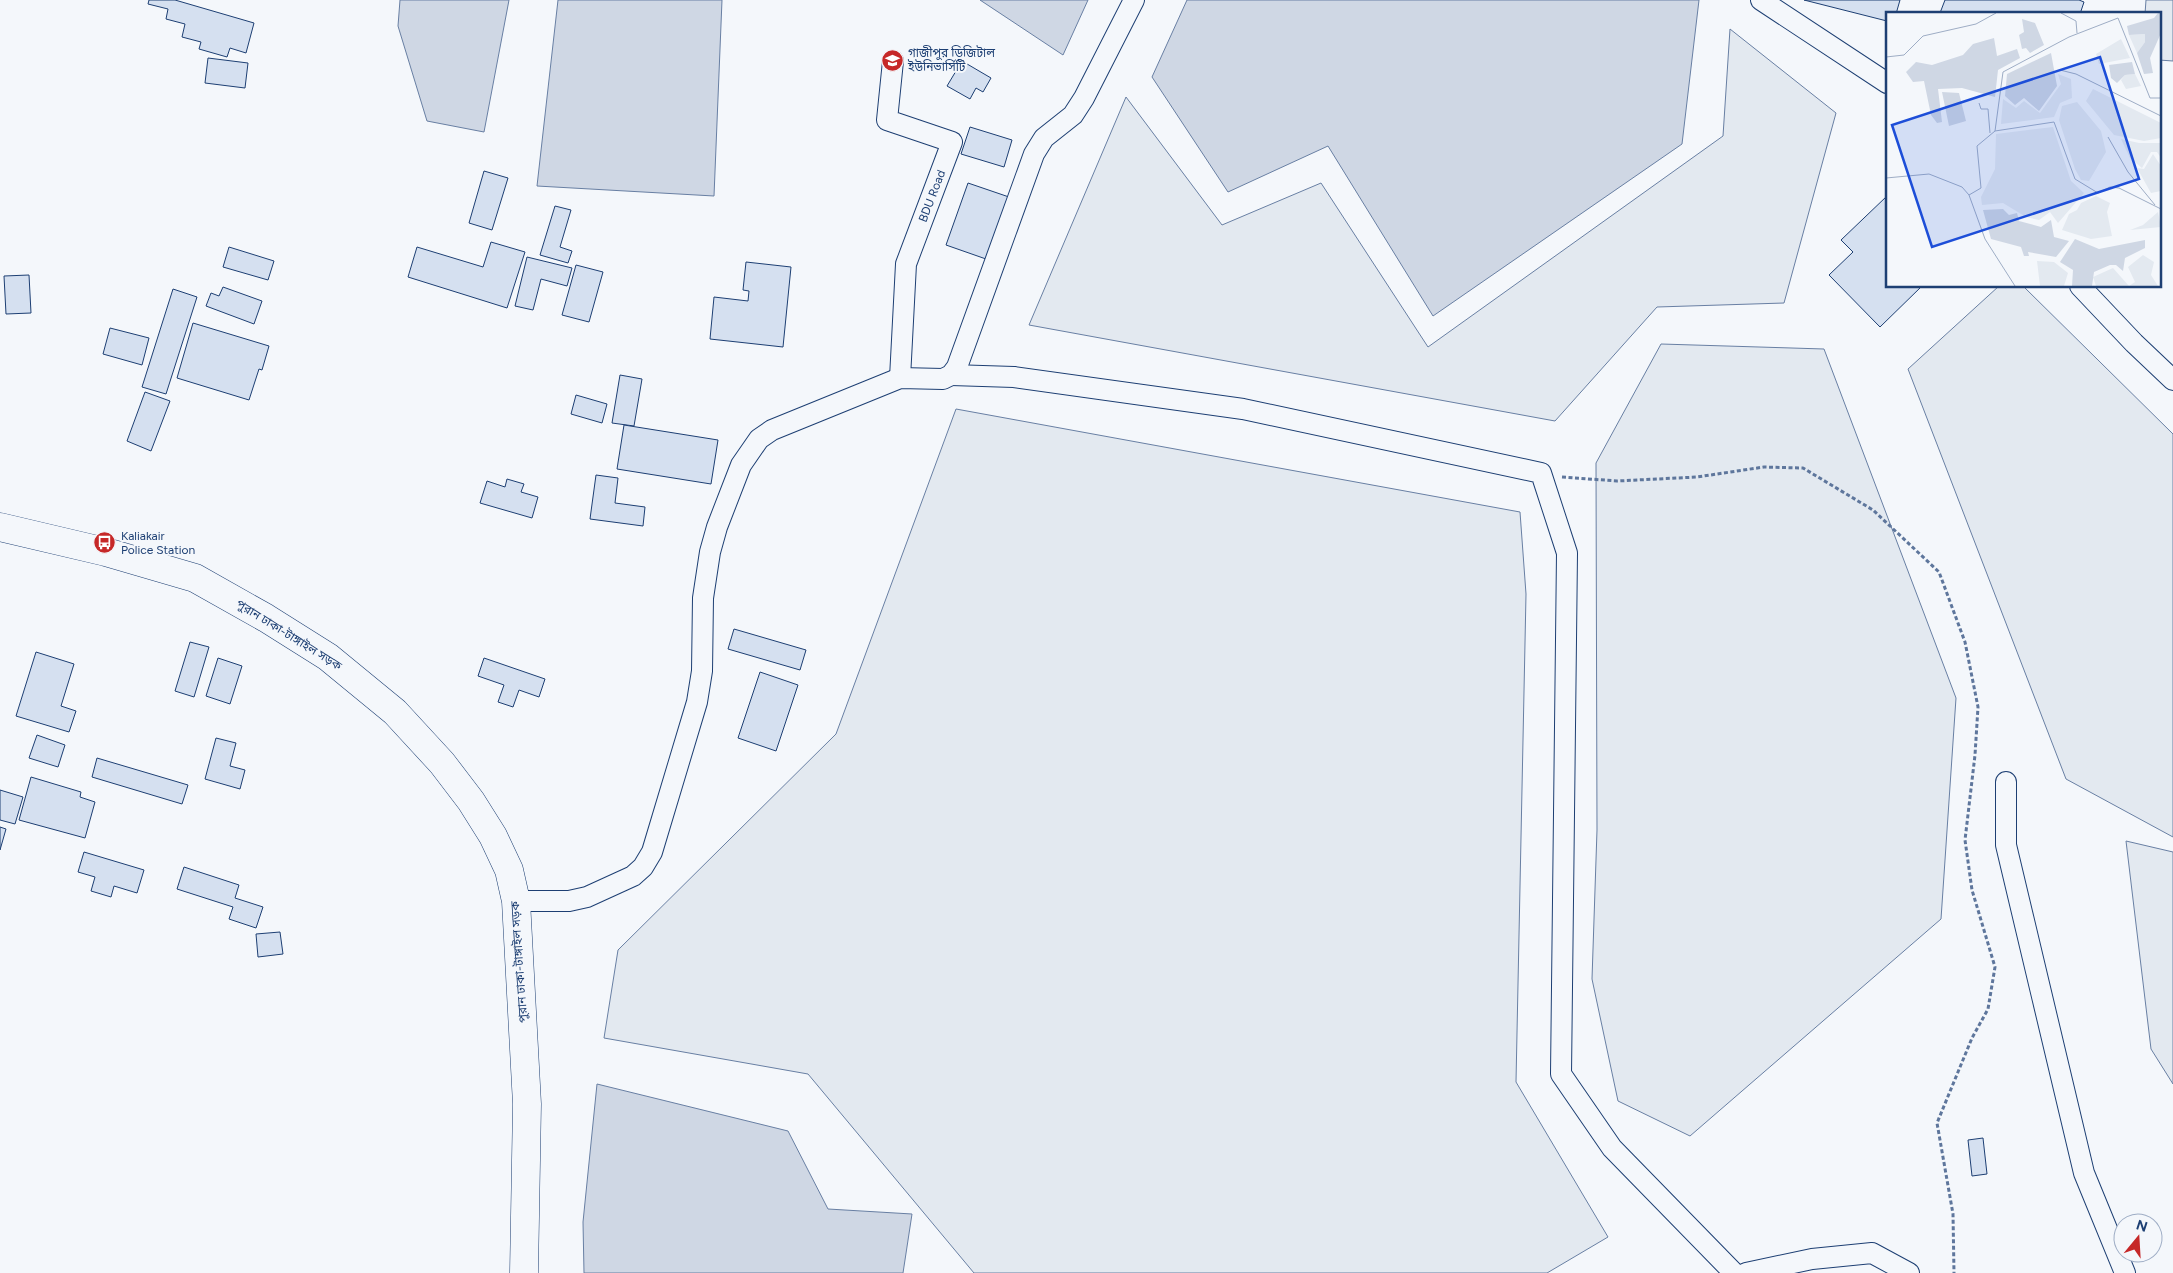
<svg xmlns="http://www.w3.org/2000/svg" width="2173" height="1273" viewBox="0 0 2173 1273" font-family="Figtree,'Noto Sans Bengali',sans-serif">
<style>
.green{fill:#e3e9f0;stroke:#687fa3}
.water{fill:#cfd7e4;stroke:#687fa3}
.building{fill:#d5e0f0;stroke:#1d3f73}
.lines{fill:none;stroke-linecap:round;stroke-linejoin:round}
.minor-casing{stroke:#1d3f73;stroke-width:22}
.highway-casing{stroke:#1d3f73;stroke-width:29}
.path{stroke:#5e769c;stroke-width:3;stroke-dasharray:4 2.5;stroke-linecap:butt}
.minor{stroke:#f4f7fb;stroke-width:20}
.highway{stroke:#f4f7fb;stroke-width:28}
.labels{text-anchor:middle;stroke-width:4;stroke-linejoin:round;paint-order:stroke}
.poi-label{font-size:12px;fill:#1d3f73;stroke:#f4f7fb;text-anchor:start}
.street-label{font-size:12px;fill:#1d3f73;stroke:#f4f7fb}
.inset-road{fill:none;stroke:#9eadc5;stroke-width:1}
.view{fill:#1d4ed8;fill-opacity:0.15;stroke:#1d4ed8;stroke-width:2.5}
.inset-edge{fill:none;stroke:#1d3f73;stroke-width:2.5}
</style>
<rect width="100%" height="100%" fill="#f4f7fb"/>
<g class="green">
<polygon points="2146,0 2173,0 2173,61 2159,60 2159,14 2145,14"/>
<polygon points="1730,29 1836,113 1784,303 1657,307 1555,421 1029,325 1126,97 1222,225 1321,183 1428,347 1723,136"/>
<polygon points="1999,286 2023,286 2173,434 2173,837 2066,779 1908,369"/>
<polygon points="1661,344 1824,349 1956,698 1941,919 1690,1136 1618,1101 1592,979 1597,830 1596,463"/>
<polygon points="956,409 1520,512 1526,594 1516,1082 1608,1237 1547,1273 974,1273 808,1074 604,1038 618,950 836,734"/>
<polygon points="2126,841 2173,852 2173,1084 2151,1049"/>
</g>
<g class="water">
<polygon points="400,0 509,0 484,132 427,121 398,26"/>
<polygon points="558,0 722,0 714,196 537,186"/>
<polygon points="980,0 1088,0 1063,55"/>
<polygon points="1187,0 1699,0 1682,144 1433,316 1328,146 1228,192 1152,77"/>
<polygon points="597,1084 788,1131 828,1209 912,1214 903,1273 584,1273 583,1222"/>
</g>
<g class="building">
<polygon points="149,0 175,0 254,23 246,53 230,48 227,57 199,49 201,42 182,37 185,24 166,19 168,9 148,4"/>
<polygon points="1804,0 1900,0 1896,14 1887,14 1887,21"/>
<polygon points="1945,0 2079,0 2084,2 2080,14 1942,14 1940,13"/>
<polygon points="208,58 248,63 245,88 205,83"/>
<polygon points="962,61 991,78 983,92 976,88 970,99 947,86"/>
<polygon points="970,127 1012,140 1004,167 961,154"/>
<polygon points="484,171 508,178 492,230 469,223"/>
<polygon points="968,183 1009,197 986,259 946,245"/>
<polygon points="1887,196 1887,286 1922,286 1880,327 1829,275 1853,252 1841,240"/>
<polygon points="555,206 571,210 560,247 572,251 568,263 540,255"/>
<polygon points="491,242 525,252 507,308 408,277 417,247 483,267"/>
<polygon points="229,247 274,261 268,280 223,267"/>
<polygon points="527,257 572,268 567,286 541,279 533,310 515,306"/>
<polygon points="746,262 791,267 783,347 710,339 714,297 748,301 749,291 743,290"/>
<polygon points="576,265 603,272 589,322 562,315"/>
<polygon points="29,275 31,313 6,314 4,276"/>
<polygon points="223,287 262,301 254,324 206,306 211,293 219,296"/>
<polygon points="173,289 197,297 166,394 142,387"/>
<polygon points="193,323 269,346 262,370 259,369 249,400 177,378"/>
<polygon points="110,328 149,338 142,365 103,354"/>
<polygon points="620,375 642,379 634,426 612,423"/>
<polygon points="145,392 170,401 151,451 127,441"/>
<polygon points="576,395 607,404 602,423 571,414"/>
<polygon points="624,425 718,440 711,484 617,469"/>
<polygon points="596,475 618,478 615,503 645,507 643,526 590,519"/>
<polygon points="507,479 524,484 521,492 538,497 532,518 480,503 487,481 505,487"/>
<polygon points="734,629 806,650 800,670 728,649"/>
<polygon points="190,642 209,647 194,697 175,691"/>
<polygon points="36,652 74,664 61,706 76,711 69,732 16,716"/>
<polygon points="218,658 242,666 230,704 206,696"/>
<polygon points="484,658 545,679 539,697 519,690 513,707 498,702 504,685 478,676"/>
<polygon points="760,672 798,685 776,751 738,738"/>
<polygon points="37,735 65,745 58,767 29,758"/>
<polygon points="216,738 236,743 230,766 245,770 240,789 205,779"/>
<polygon points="97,758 188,785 182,804 92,777"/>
<polygon points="31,777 81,792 80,797 95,802 85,838 19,820"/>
<polygon points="0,790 23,797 15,824 0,820"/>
<polygon points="0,827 6,829 0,850"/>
<polygon points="84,852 144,870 137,893 114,886 111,897 91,891 95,877 78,872"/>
<polygon points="184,867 239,885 235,898 263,907 256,928 229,919 233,907 177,889"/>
<polygon points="280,932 283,954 258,957 256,934"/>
<polygon points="1983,1138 1987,1174 1972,1176 1968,1140"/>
</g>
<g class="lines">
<defs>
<g id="minor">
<polyline points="1761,0 1887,83"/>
<polyline points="893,61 887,120 952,142 906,264 900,378"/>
<polyline points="2080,286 2134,343 2173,380"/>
<polyline points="951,375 1014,377 1243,409 1541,473 1567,553 1561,1074 1612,1148 1734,1273"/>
<polyline points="2006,782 2006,845 2084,1173 2125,1273"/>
<polyline points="516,901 569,901 587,897 633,876 643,867 652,852 697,702 702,671 703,598 710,552 717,527 741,465 759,439 772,430 900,378 943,379 951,375 957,367 1034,154 1044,138 1073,115 1084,98 1134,0"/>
<polyline points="1746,1273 1812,1259 1872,1253 1909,1273"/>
</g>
<polyline id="highway" points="0,527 106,552 195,578 266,618 328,657 395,712 442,763 471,801 493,836 509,870 516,901 527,1104 524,1273"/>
</defs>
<use href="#minor" class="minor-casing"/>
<use href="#highway" class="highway-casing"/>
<polyline class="path" points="1562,477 1617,481 1697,477 1764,467 1803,468 1873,510 1939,572 1965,642 1978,707 1975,755 1965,840 1972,890 1995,967 1988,1009 1972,1038 1937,1123 1953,1214 1954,1273"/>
<use href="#minor" class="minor"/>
<use href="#highway" class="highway"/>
</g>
<defs>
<symbol id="university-disc" viewBox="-11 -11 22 22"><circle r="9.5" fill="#c62828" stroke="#f4f7fb"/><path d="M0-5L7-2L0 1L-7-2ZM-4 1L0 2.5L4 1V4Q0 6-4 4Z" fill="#fff"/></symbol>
<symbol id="bus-disc" viewBox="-11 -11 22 22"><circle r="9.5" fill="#c62828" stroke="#f4f7fb"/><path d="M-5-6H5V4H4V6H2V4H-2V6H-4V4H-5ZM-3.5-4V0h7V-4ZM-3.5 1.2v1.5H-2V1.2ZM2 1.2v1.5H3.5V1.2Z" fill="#fff"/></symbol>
</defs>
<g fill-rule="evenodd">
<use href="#university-disc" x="880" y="48" width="25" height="25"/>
<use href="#bus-disc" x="92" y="530" width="25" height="25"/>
</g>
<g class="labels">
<g class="poi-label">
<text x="908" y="57">গাজীপুর ডিজিটাল<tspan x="908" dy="14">ইউনিভার্সিটি</tspan></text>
<text x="121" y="540">Kaliakair<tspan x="121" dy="14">Police Station</tspan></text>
</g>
<g class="street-label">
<text transform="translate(932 196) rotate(-69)" y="4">BDU Road</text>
<text transform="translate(289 635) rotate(32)" y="4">পুরান ঢাকা-টাঙ্গাইল সড়ক</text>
<text transform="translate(519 962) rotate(-94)" y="4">পুরান ঢাকা-টাঙ্গাইল সড়ক</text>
</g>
</g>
<g transform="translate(1886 12)">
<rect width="275" height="275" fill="#f4f7fb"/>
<path d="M259 22V30L251 41 243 23ZM235 27 244 46 213 52 210 42ZM172 62 185 67 186 86 174 91 168 105 115 112 117 87 130 96 138 89 154 101 175 72ZM249 62 255 74 240 77 235 68 239 63ZM207 77 275 111V126L258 129 228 123 200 89ZM191 90 215 119 220 140 203 169 195 168 189 157 173 108 176 94ZM167 115 185 169 198 181 172 211 164 200 153 208 140 205 117 191 96 193 95 185 109 157 110 122ZM235 127 253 131H275V146L271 140H265L256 156 244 146ZM267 142 275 154V179L265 181 251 156 258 157ZM210 184 224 191 221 200 226 224 205 227 176 218 183 202 191 198 195 191ZM272 200 275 215 244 218 257 213ZM257 243 268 250 265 263 272 274H243L249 270 242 255ZM151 249 168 250 182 261 178 274H154ZM227 256 243 274H210L207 265Z" fill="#e3e9f0"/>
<path d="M272 1H275V21L264 46 267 61 258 62 251 41 259 30V22L243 23 241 14 268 6ZM136 7 149 11 158 33 144 41 140 36 136 37 133 23 138 20ZM108 26 111 44 131 37 134 46 112 58 109 85 76 76 52 77 56 110 51 111 45 103 38 69 27 70 20 60 30 50 46 53 77 43 87 32ZM165 41 171 74 153 99 138 86 129 93 119 84 121 62ZM246 50 249 62 239 63 231 71 225 66 223 53ZM56 80 73 81 80 109 63 114ZM117 197 123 203 131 201 133 209 155 215 165 208 168 225 183 229 170 245 142 240 143 244H138L135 235 105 227 97 198ZM189 227 213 237 259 228V236L239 246 237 259 230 253H224L208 260 206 274H186L187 258 174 250Z" fill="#cfd7e4"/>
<path class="inset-road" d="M175 1 190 9 191 21M0 45 18 43 37 24 90 12 110 1M174 58 190 62 275 104M93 91 95 97H102L104 121M109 119 168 110 189 167 212 181 224 175 233 176 275 197M222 125 242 160 269 193M0 166 43 162 76 175 83 183 99 227 129 274M83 183 95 176 91 134 109 119 117 60 183 25 232 6 264 86H275"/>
<path class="view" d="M214 45 253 167 46 235 6 113Z"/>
<rect width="275" height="275" class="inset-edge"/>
</g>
<g transform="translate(2138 1238) rotate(18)"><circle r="24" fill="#f4f7fb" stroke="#9eadc5"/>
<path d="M0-4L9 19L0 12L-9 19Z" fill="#c62828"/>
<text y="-8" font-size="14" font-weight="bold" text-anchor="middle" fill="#1d3f73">N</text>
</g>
</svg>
